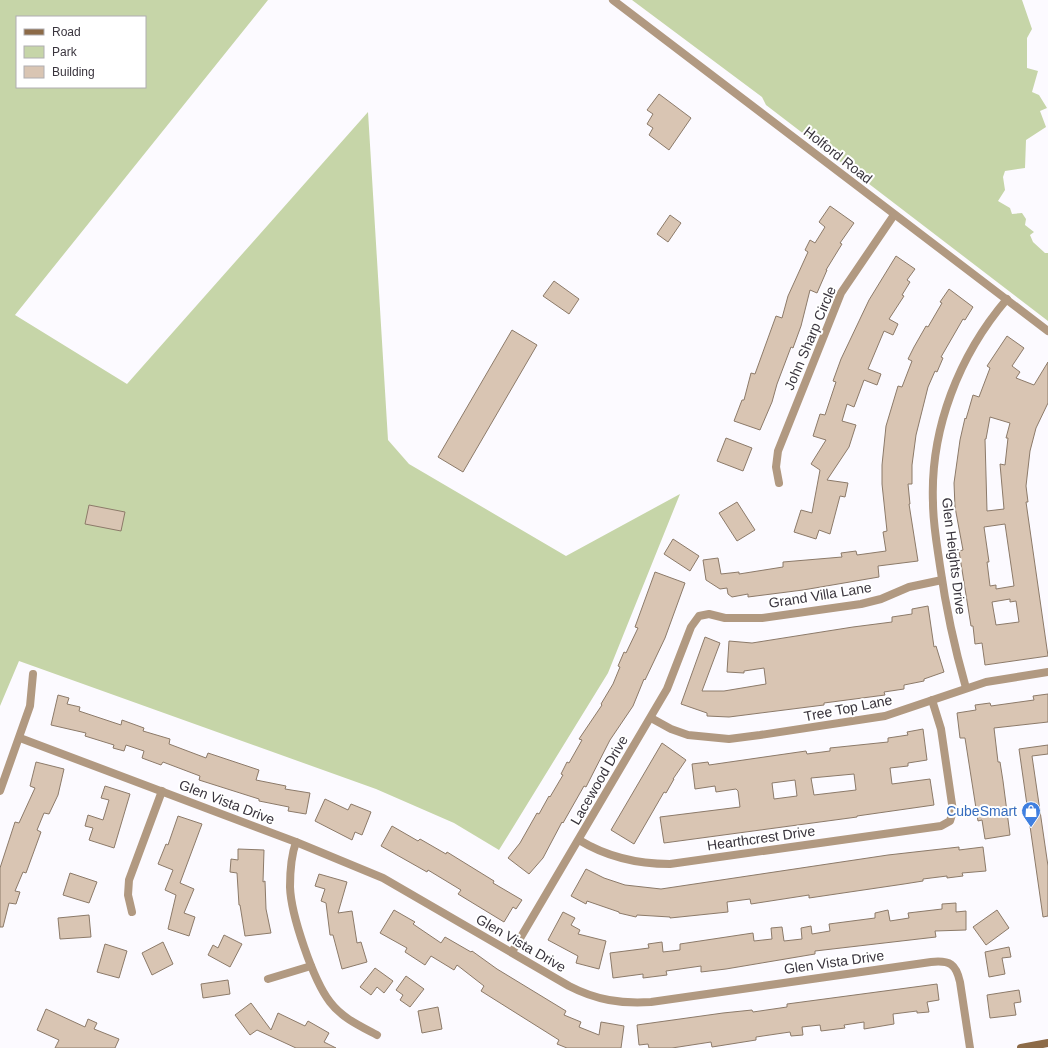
<svg xmlns="http://www.w3.org/2000/svg" width="1048" height="1048" viewBox="0 0 1048 1048" font-family="Arial,sans-serif">
<style>
.green{fill:#c6d5a8;fill-rule:evenodd}
.building{fill:#d9c5b3;stroke:#8c7a69;fill-rule:evenodd}
.lines{fill:none;stroke-linecap:round;stroke-linejoin:round}
.minor{stroke:#b19981;stroke-width:8}
.tertiary{stroke:#b19981;stroke-width:8}
.secondary{stroke:#8c6a47;stroke-width:8}
.labels{text-anchor:middle;stroke-width:4;stroke-linejoin:round;paint-order:stroke}
.street-label{font-size:14px;fill:#39343d;stroke:#fff}
.shop-label{font-size:14px;fill:#366cbe;stroke:#fff;text-anchor:end}
</style>
<rect width="100%" height="100%" fill="#fcfaff"/>
<g class="green">
<path d="M0 0H268L15 315 127 384 368 112 388 440 409 464 566 556 680 494 608 673 499 850 454 823 376 789 19 661 0 706ZM17 17H145V87H17Z"/>
<polygon points="632,0 1022,0 1032,29 1027,38 1027,68 1038,71 1032,92 1039,95 1047,108 1040,111 1046,127 1026,140 1025,168 1005,171 1003,177 1005,190 998,201 1010,208 1012,214 1022,213 1026,219 1025,225 1034,232 1030,235 1033,242 1045,253 1048,253 1048,321 766,105 762,97"/>
</g>
<g class="building">
<polygon points="659,94 691,118 669,150 649,135 653,128 647,124 653,114 647,110"/>
<polygon points="830,206 854,223 840,243 842,244 826,270 827,270 817,293 810,290 801,326 793,348 791,347 777,384 772,402 760,430 734,421 742,400 744,400 751,373 755,374 776,316 782,318 788,296 808,252 805,250 810,240 815,243 825,227 819,222"/>
<polygon points="670,215 681,223 668,242 657,234"/>
<polygon points="896,256 915,269 907,280 910,282 902,295 904,296 889,319 898,324 893,335 884,331 868,369 881,374 877,385 864,380 854,407 847,404 842,421 856,425 849,447 827,480 848,483 845,497 840,496 830,534 819,530 816,539 794,532 801,510 812,513 820,470 811,464 826,440 813,436 820,414 825,415 836,382 833,381 841,359 869,300"/>
<polygon points="554,281 579,299 569,314 543,296"/>
<polygon points="949,289 973,307 965,320 963,319 941,357 943,358 937,372 935,371 928,387 916,435 912,465 912,484 908,484 910,504 909,504 918,561 878,566 879,577 803,590 748,597 748,594 732,597 728,594 727,588 720,589 706,580 703,560 718,558 721,574 739,572 739,574 783,567 783,562 842,557 841,553 856,551 857,555 886,551 883,532 887,531 882,484 882,465 886,426 898,386 902,387 912,361 908,359 914,347 926,326 928,327 942,303 940,302"/>
<polygon points="512,330 537,345 463,472 438,457"/>
<path d="M1007 336 1024 348 1012 366 1020 372 1016 378 1034 385 1048 362V403L1036 428 1030 451 1026 486 1028 502H1026L1048 656 985 665 982 643 975 644 973 626H971L959 551 963 550 955 507 954 483 960 440 965 418 966 419 973 395 979 397 990 368 987 366ZM990 417 1010 423 1006 438H1008L1005 465 1000 464 1004 509 987 511 985 439H986ZM1005 524 1014 586 996 589V585L990 586 987 562H989L984 527ZM1010 599V602L1016 601 1019 622 996 625 992 602Z"/>
<polygon points="726,438 752,448 743,471 717,461"/>
<polygon points="737,502 755,530 737,541 719,513"/>
<polygon points="89,505 125,512 121,531 85,524"/>
<polygon points="673,539 699,556 690,571 664,554"/>
<polygon points="655,572 685,583 665,638 645,680 644,679 633,706 610,740 586,787 584,786 563,823 562,822 543,858 529,874 508,858 520,843 537,813 539,814 549,796 550,797 563,775 561,774 567,762 569,763 582,740 579,739 602,705 601,704 613,684 620,667 618,666 624,652 626,653 638,628 635,627"/>
<polygon points="928,606 934,647 936,646 944,672 924,679 924,681 904,685 904,689 884,692 885,695 824,703 824,705 729,717 707,716 707,713 681,704 705,637 720,643 702,691 724,691 766,684 764,668 744,671 744,673 727,672 729,641 752,643 853,627 892,622 892,617 912,614 912,609"/>
<polygon points="1048,694 1048,722 994,728 998,762 1000,762 1003,781 1010,835 985,839 982,820 978,821 965,738 960,738 957,713 976,710 975,705 990,703 991,706 1034,700 1033,696"/>
<polygon points="58,695 69,698 67,704 80,707 79,711 121,725 122,720 144,728 143,731 170,739 169,744 206,758 208,753 259,770 256,780 286,786 285,789 310,793 306,814 288,811 289,807 259,801 259,799 199,780 200,776 163,762 161,765 142,758 144,751 126,745 124,751 113,748 114,745 85,736 86,733 51,725"/>
<path d="M923 729 927 760 908 763V766L890 768 892 784 930 779 934 805 857 816V817L664 843 660 817 740 807 738 791 736 789 716 792 715 786 695 789 692 764 708 762 709 765 806 751 807 754 830 751V748L888 742V738L908 735 907 732ZM854 774 856 790 814 795 811 778ZM795 780 797 796 774 799 772 783Z"/>
<polygon points="662,743 686,760 673,779 674,779 666,793 664,792 634,844 611,830"/>
<polygon points="1048,745 1048,754 1032,756 1048,866 1048,916 1043,917 1019,749"/>
<polygon points="36,762 64,769 58,795 49,814 44,813 37,830 41,832 26,873 23,872 15,891 20,892 16,904 9,903 3,927 0,927 0,868 15,822 19,823 35,788 30,786"/>
<polygon points="105,786 130,794 114,848 89,840 93,828 85,826 88,815 103,820 109,800 101,798"/>
<polygon points="325,799 348,810 351,804 371,812 362,835 355,832 352,840 315,821"/>
<polygon points="178,816 202,824 180,883 194,889 184,913 195,917 189,936 168,929 176,895 165,890 173,870 158,864 166,844 168,845"/>
<polygon points="392,826 418,841 420,839 446,854 447,852 494,881 493,883 522,900 516,909 513,907 504,922 458,894 461,890 428,870 427,872 381,846"/>
<polygon points="959,847 959,850 983,847 986,871 962,873 963,876 947,878 947,876 923,879 923,881 904,884 809,898 809,895 751,904 750,899 727,902 728,912 670,918 670,917 637,915 636,917 619,913 619,912 587,901 586,904 571,896 586,869 604,878 625,885 661,889 888,855"/>
<polygon points="238,849 264,850 263,882 265,881 266,909 271,933 245,936 240,905 239,905 237,873 230,872 231,859 238,860"/>
<polygon points="70,873 97,882 89,903 63,895"/>
<polygon points="319,874 347,882 338,913 352,911 357,943 361,942 367,962 342,969 333,935 330,935 326,903 321,901 325,889 315,886"/>
<polygon points="956,903 956,912 966,911 966,930 935,931 936,937 815,951 815,954 726,969 701,972 701,966 666,971 667,975 643,978 643,974 613,978 610,953 649,948 648,944 662,942 663,952 680,950 680,944 753,933 754,941 772,939 771,928 782,927 784,941 802,939 801,928 811,926 812,934 830,931 829,924 875,918 875,913 888,910 890,921 909,918 908,913 942,909 942,904"/>
<polygon points="394,910 415,922 413,924 441,943 445,937 471,952 472,951 497,969 566,1011 564,1015 581,1022 579,1027 599,1035 601,1022 624,1026 621,1048 567,1048 557,1044 559,1040 481,991 484,986 457,965 454,970 431,956 425,965 405,952 407,948 380,933"/>
<polygon points="997,910 1009,928 986,945 973,927"/>
<polygon points="563,912 575,918 571,925 580,930 578,934 606,941 599,969 576,963 578,956 548,940"/>
<polygon points="89,915 91,937 60,939 58,918"/>
<polygon points="224,935 242,944 230,967 208,955 213,945 218,948"/>
<polygon points="163,942 173,964 152,975 142,953"/>
<polygon points="105,944 127,951 119,978 97,972"/>
<polygon points="1009,947 1011,957 1002,958 1005,974 989,977 985,952"/>
<polygon points="375,968 393,981 384,993 377,987 371,995 360,987"/>
<polygon points="406,976 424,989 410,1007 400,1000 403,995 396,990"/>
<polygon points="228,980 230,994 203,998 201,984"/>
<polygon points="937,984 939,1000 927,1002 929,1012 917,1013 917,1011 893,1014 894,1024 864,1029 864,1022 844,1025 845,1028 821,1031 820,1025 802,1027 803,1035 791,1036 790,1032 756,1037 756,1040 712,1047 711,1042 672,1048 649,1048 648,1044 639,1045 637,1025 723,1013 752,1010 753,1012 787,1007 787,1004"/>
<polygon points="1019,990 1021,1002 1014,1003 1016,1015 990,1018 987,995"/>
<polygon points="251,1003 271,1030 278,1013 305,1026 308,1021 329,1033 324,1042 336,1048 296,1048 257,1030 250,1035 235,1015"/>
<polygon points="438,1007 442,1029 422,1033 418,1011"/>
<polygon points="46,1009 85,1027 88,1019 97,1023 94,1029 119,1039 115,1048 55,1048 59,1040 37,1030"/>
</g>
<g class="lines">
<g class="minor">
<polyline points="779,483 776,467 778,451 841,293 894,215"/>
<path d="M966 688C954 646 946 609 940 566 937 545 933 524 933 503 930 429 959 355 1007 299"/>
<polyline points="651,718 671,729 688,735 729,739 760,735 885,716 986,682 1048,672"/>
<path d="M20 738 296 842 383 878 569 986C596 1000 621 1004 651 1002L931 962C950 960 956 964 960 982L970 1048"/>
<polyline points="0,791 30,706 33,674"/>
<path d="M579 840C607 857 637 864 670 864L941 826 950 821 953 811 941 729 932 700"/>
<path d="M296 842C291 856 290 871 290 887 291 915 313 980 330 1002 342 1018 360 1026 377 1035"/>
<polyline points="132,912 128,895 129,880 162,791"/>
<polyline points="512,952 667,689 691,627 699,616 709,614 725,618 762,618 861,604 881,599 909,587 942,580"/>
<polyline points="268,979 311,966"/>
</g>
<polyline class="tertiary" points="613,0 1048,331"/>
<polyline class="secondary" points="1021,1048 1048,1043"/>
</g>
<defs>
<symbol id="shop-pin" viewBox="-11 -11 22 30"><path d="M0 17L-7.5 6A9.5 9.5 0 1 1 7.5 6Z" fill="#3f7fe0" stroke="#fff"/><path d="M-5-2.5h2.3a2.7 3.5 0 0 1 5.4 0H5L5.5 6h-11ZM-1.5-2.5h3a1.5 2.3 0 0 0-3 0Z" fill="#fff"/></symbol>
</defs>
<g fill-rule="evenodd">
<use href="#shop-pin" x="1020" y="800" width="22" height="30"/>
</g>
<g class="labels">
<g class="street-label">
<text transform="translate(838 155) rotate(38)" y="5">Holford Road</text>
<text transform="translate(810 338) rotate(-67)" y="5">John Sharp Circle</text>
<text transform="translate(954 556) rotate(83)" y="5">Glen Heights Drive</text>
<text transform="translate(820 595) rotate(-9)" y="5">Grand Villa Lane</text>
<text transform="translate(848 708) rotate(-11)" y="5">Tree Top Lane</text>
<text transform="translate(599 780) rotate(-60)" y="5">Lacewood Drive</text>
<text transform="translate(227 802) rotate(21)" y="5">Glen Vista Drive</text>
<text transform="translate(761 838) rotate(-8)" y="5">Hearthcrest Drive</text>
<text transform="translate(521 943) rotate(30)" y="5">Glen Vista Drive</text>
<text transform="translate(834 962) rotate(-8)" y="5">Glen Vista Drive</text>
</g>
<g class="shop-label">
<text x="1017" y="816">CubeSmart</text>
</g>
</g>
<rect x="16" y="16" width="130" height="72" fill="#ffffff" stroke="#b0aeb1"/>
<rect x="24" y="29" width="20" height="6" fill="#8c6a47" stroke="#b0aeb1"/>
<text x="52" y="36" font-size="12" fill="#39343d">Road</text>
<rect x="24" y="46" width="20" height="12" fill="#c6d5a8" stroke="#b0aeb1"/>
<text x="52" y="56" font-size="12" fill="#39343d">Park</text>
<rect x="24" y="66" width="20" height="12" fill="#d9c5b3" stroke="#b0aeb1"/>
<text x="52" y="76" font-size="12" fill="#39343d">Building</text>
</svg>
